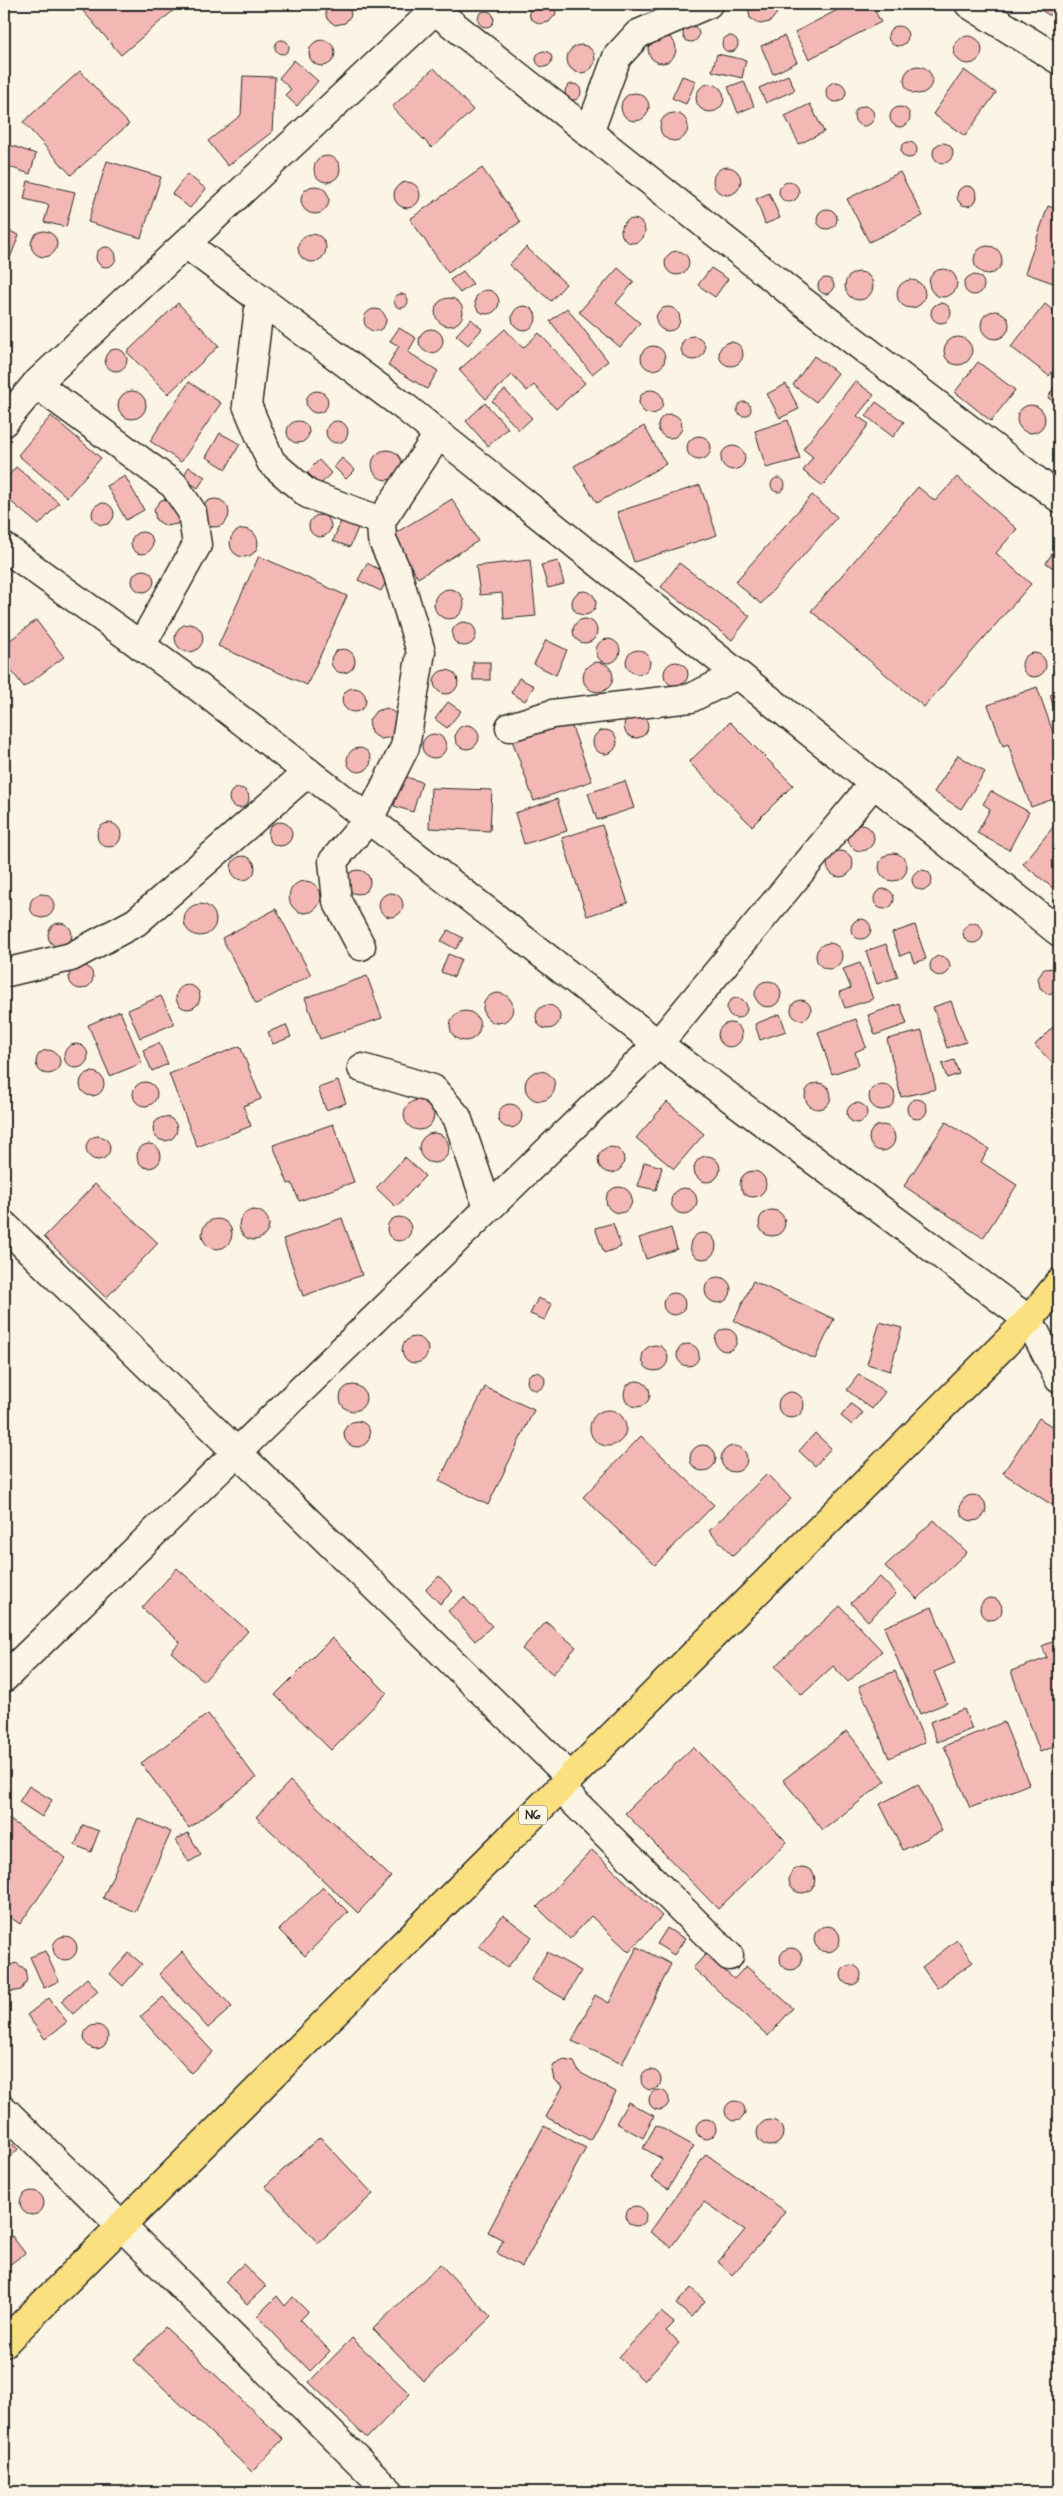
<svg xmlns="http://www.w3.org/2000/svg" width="1063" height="2496" viewBox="0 0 1063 2496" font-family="'Architects Daughter',sans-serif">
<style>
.building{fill:#f4b8b4;stroke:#2b2b2b}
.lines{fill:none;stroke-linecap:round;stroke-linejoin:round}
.street-casing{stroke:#2b2b2b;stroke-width:31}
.highway-casing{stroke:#2b2b2b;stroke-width:31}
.street{stroke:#fcf5e5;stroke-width:28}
.highway{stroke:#fbe080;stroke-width:28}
.labels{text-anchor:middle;stroke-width:4;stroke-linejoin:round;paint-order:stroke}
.shield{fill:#fcf5e5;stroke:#6a6863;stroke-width:1}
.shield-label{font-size:12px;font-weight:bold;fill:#2b2b2b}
</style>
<rect width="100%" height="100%" fill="#fcf5e5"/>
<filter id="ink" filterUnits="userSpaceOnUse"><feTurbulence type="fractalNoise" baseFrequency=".02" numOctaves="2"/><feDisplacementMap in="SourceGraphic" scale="10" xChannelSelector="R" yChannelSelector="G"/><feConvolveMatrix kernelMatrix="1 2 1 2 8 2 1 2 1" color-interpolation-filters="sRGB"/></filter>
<g filter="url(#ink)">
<g class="building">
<polygon points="77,4 181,4 121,55"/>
<polygon points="328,4 349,4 351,15 345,23 335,25 327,19 325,9"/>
<polygon points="532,4 554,4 556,14 549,22 539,24 530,18 529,8"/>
<polygon points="750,4 775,4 777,13 770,22 760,24 750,18 748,7"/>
<polygon points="849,4 871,4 881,22 809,59 795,32"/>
<polygon points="1038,4 1059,4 1059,13 1049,15 1039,9"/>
<circle cx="486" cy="19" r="8"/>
<circle cx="691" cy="34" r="8"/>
<circle cx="898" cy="36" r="10"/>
<circle cx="662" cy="49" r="14"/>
<circle cx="730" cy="44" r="8"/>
<polygon points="784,36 797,62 773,74 761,46"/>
<circle cx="968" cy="50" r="14"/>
<circle cx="282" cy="47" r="7"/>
<circle cx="322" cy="53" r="13"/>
<circle cx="581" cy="59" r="14"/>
<circle cx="544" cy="59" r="8"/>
<polygon points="717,54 746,60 742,78 712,71"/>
<polygon points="294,60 318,81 297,106 285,95 291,89 279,78"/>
<circle cx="918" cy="80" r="14"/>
<polygon points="434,68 473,110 432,148 392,107"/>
<polygon points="964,70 996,93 965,136 933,114"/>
<polygon points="80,71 129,124 71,175 23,122"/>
<polygon points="788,75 795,90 766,103 759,88"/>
<polygon points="243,76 275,77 272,132 228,166 208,141 241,115"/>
<polygon points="682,76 696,81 686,104 672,98"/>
<polygon points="744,81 754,106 738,113 728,87"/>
<circle cx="836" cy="92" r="10"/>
<circle cx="573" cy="92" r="8"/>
<circle cx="710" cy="98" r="14"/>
<circle cx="635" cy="107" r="14"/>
<polygon points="810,104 824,132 799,144 785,116"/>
<circle cx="864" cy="116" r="10"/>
<circle cx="900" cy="117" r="10"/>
<circle cx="674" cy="127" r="14"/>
<polygon points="1057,134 1059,134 1059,152 1054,148 1053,140"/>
<circle cx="909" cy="150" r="8"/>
<polygon points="4,143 36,154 30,174 4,165"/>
<circle cx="943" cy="153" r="10"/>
<circle cx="327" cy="169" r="13"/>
<polygon points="107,161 161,177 141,238 88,222"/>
<circle cx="727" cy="181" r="14"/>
<polygon points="482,168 520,222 448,273 410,219"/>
<polygon points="900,172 923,216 869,242 847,199"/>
<polygon points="187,174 206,189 190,208 172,194"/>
<polygon points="28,181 75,192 66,227 44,222 49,205 24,199"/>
<circle cx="407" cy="195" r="13"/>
<circle cx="789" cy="192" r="10"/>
<circle cx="967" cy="196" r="10"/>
<circle cx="315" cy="200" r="14"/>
<polygon points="769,193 780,218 765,224 756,199"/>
<polygon points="1048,206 1059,210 1059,285 1025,273"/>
<circle cx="827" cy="219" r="10"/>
<circle cx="633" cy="231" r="12"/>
<polygon points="4,229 19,235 10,258 4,255"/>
<circle cx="44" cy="244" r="13"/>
<circle cx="312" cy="248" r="14"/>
<circle cx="988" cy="260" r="14"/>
<circle cx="106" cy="257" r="10"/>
<polygon points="526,247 566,284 551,301 509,265"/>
<circle cx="677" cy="263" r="12"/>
<polygon points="618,268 634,282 616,303 640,323 620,347 579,312"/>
<polygon points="711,268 728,279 715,297 698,285"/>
<circle cx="943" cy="283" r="14"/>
<polygon points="463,271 473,284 460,293 450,280"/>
<circle cx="859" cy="286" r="14"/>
<circle cx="974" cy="285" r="10"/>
<circle cx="826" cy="286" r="8"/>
<circle cx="911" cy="294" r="14"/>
<circle cx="487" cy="302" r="12"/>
<circle cx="401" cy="301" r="7"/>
<circle cx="449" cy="312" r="14"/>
<polygon points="178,303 219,346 168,394 127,352"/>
<circle cx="941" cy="313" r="10"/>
<polygon points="1045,304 1059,315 1059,363 1049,376 1011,347"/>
<circle cx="524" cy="318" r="12"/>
<circle cx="668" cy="319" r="12"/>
<polygon points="567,308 608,361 592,374 550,321"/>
<circle cx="375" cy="320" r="11"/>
<circle cx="995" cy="325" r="14"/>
<polygon points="471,319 482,329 468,345 456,335"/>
<polygon points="399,328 416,338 408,352 438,371 427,389 388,365 399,346 390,341"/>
<polygon points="505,329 523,348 539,333 585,383 556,409 534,385 527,391 512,375 486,399 459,370"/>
<circle cx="431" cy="341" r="12"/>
<circle cx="693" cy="348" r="12"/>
<circle cx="958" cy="351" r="14"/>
<circle cx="731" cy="354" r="12"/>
<circle cx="653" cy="358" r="12"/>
<circle cx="116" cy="360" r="11"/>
<polygon points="814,356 838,373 816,402 793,385"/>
<polygon points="978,362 1015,390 991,421 955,392"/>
<polygon points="1059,378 1059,404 1048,398"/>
<polygon points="855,381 874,395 857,416 869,424 823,486 803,471 813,457 803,449"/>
<polygon points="189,382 221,403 181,462 150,441"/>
<polygon points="786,384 799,409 780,418 767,394"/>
<circle cx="651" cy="402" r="12"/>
<polygon points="505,390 532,418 519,430 492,401"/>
<circle cx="132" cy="405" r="14"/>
<circle cx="317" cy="402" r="11"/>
<circle cx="744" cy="409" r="7"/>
<polygon points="876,402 904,422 893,437 866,416"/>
<polygon points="485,403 508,428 488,446 466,421"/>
<circle cx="1031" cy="419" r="14"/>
<circle cx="670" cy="426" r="12"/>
<polygon points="51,416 101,458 67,497 18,455"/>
<polygon points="788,420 800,459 766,468 755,431"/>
<circle cx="298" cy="432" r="11"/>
<circle cx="337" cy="432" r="11"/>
<polygon points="644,426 666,464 597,503 574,466"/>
<polygon points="220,433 240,444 226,469 206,457"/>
<circle cx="699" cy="448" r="12"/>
<circle cx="733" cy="458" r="12"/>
<circle cx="387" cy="465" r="15"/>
<polygon points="342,458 355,470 346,479 334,467"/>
<polygon points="319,460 331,473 320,485 307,472"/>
<polygon points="16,467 59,503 39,525 4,496 4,481"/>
<polygon points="189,467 205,477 198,488 182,478"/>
<polygon points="125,476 144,510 126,520 107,486"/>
<polygon points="957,477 1017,529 996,553 1031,584 924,707 811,611 918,487 935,501"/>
<circle cx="778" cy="485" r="7"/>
<polygon points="700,485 717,535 634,562 617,512"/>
<polygon points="812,495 837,517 761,604 735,582"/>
<polygon points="172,498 183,515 177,524 166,526 156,520 154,509 161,500"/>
<circle cx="215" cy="513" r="14"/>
<polygon points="452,499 478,541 418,578 392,535"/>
<circle cx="103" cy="514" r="11"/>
<circle cx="320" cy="526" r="11"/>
<polygon points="343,516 360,523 350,547 333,541"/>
<circle cx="244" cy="543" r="14"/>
<circle cx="142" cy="543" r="11"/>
<polygon points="1058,544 1059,545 1059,572 1046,563"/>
<polygon points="259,556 347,596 307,685 218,646"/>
<polygon points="530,560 536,616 504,619 502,593 480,595 476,566"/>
<polygon points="558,561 564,584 548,588 541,565"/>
<polygon points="367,563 390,575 381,591 358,580"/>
<polygon points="679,563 750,616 732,640 661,587"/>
<circle cx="143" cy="581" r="11"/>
<circle cx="449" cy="604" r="15"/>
<circle cx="584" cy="603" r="12"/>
<polygon points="1059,619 1059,636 1052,631"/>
<circle cx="585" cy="631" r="12"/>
<polygon points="36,620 64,657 24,687 4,661 4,645"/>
<circle cx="464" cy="634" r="12"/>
<circle cx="189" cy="638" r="14"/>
<circle cx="608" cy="651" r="12"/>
<polygon points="546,640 567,650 556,675 534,664"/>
<circle cx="343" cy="661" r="12"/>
<circle cx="638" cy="662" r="12"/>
<circle cx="1034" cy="665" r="12"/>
<circle cx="598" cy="677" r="15"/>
<circle cx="676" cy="674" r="12"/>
<rect x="473" y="662" width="17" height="18"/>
<circle cx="446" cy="682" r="12"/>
<polygon points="519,678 534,686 525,701 511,693"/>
<polygon points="1037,687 1059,749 1059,797 1031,807 1008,744 1003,746 988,705"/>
<circle cx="354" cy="700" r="12"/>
<polygon points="1059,692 1059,724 1050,695"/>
<polygon points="448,702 461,711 447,728 435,719"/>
<polygon points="387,708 398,715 393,737 381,739 371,733 369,720 376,711"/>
<circle cx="636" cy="726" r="12"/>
<polygon points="569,719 592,781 534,801 512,740"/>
<polygon points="730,722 793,785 752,826 689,762"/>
<circle cx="467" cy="737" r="12"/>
<circle cx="605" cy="742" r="12"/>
<circle cx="434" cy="746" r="12"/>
<circle cx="359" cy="760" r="12"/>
<polygon points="958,755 985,772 961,809 934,792"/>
<polygon points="403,776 422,782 413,812 394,806"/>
<polygon points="625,781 634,808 597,820 588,793"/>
<polygon points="431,788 492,790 490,831 429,828"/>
<circle cx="239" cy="798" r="10"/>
<polygon points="991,791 1029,812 1009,850 977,833 990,809 983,804"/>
<polygon points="557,799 567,831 524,844 515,813"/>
<polygon points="1058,821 1059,822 1059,893 1023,864"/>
<circle cx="280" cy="834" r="12"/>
<circle cx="109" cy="835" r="12"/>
<polygon points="602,825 628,903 587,916 562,838"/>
<circle cx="861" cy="838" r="13"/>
<circle cx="840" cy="864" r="13"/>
<circle cx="893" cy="867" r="14"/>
<circle cx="243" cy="868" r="12"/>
<circle cx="922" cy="880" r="10"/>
<circle cx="358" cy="882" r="12"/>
<circle cx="305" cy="897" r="16"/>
<circle cx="884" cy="899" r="10"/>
<circle cx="391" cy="905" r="12"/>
<circle cx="42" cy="906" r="12"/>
<circle cx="200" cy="920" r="16"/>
<polygon points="276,909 311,975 256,1004 222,938"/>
<circle cx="861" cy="929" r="10"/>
<circle cx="973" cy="933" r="10"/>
<circle cx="60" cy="935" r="12"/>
<polygon points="915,925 926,959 914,963 910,952 900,956 892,933"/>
<polygon points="448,930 463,938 456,949 441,941"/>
<circle cx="829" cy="956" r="13"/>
<polygon points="886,944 898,977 877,984 866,951"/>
<polygon points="448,954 461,959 454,977 441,972"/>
<circle cx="940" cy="966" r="10"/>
<polygon points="860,963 873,999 845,1008 839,992 851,988 843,969"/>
<circle cx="81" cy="977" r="12"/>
<polygon points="1055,968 1059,971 1059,991 1048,994 1040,988 1038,978 1044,969"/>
<polygon points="367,976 382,1018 320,1039 305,998"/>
<circle cx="768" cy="994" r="13"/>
<circle cx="188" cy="997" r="12"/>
<circle cx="498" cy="1008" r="15"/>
<polygon points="161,996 174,1024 140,1038 128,1010"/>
<circle cx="737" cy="1008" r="10"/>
<circle cx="801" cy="1010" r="10"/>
<polygon points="951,1001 966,1042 947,1048 933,1007"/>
<polygon points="900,1004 907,1024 875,1035 868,1015"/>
<circle cx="548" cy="1017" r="12"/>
<polygon points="120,1011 142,1063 110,1076 88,1025"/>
<circle cx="465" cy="1026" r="15"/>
<polygon points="780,1014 786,1031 760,1040 755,1024"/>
<polygon points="856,1019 866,1047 855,1052 859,1065 832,1074 818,1032"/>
<polygon points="1059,1021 1059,1070 1035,1045"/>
<circle cx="730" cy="1035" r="12"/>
<polygon points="286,1025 291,1037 273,1044 268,1032"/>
<polygon points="922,1031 936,1089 901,1097 887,1039"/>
<polygon points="159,1043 168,1064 152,1071 143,1050"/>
<circle cx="76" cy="1056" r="12"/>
<polygon points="240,1046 261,1099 243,1106 251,1126 197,1147 169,1074"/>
<circle cx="48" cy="1062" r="12"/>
<polygon points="954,1060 959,1074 947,1078 942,1064"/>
<circle cx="540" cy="1086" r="15"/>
<circle cx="92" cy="1084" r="12"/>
<polygon points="338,1081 346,1103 326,1110 318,1088"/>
<circle cx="145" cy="1094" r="12"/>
<circle cx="818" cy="1096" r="13"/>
<circle cx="882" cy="1097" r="13"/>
<circle cx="917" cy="1109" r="10"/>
<circle cx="419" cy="1115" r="15"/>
<polygon points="667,1102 704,1134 674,1169 636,1138"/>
<circle cx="857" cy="1113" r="10"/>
<circle cx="510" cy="1116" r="12"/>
<circle cx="165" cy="1129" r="12"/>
<polygon points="946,1122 989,1149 981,1162 1017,1185 983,1238 904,1186"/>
<polygon points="333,1124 354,1182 299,1201 292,1183 288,1184 273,1145"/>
<circle cx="882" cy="1138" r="13"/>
<circle cx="434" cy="1148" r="15"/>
<circle cx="98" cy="1148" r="12"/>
<circle cx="149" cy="1156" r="12"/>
<circle cx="611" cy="1160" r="13"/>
<circle cx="707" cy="1169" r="13"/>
<polygon points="405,1157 425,1176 396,1207 376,1188"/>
<polygon points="644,1162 662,1167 656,1190 638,1186"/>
<circle cx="753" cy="1184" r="13"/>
<polygon points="95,1184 158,1243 106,1298 44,1237"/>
<circle cx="619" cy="1200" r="13"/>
<circle cx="684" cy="1201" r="13"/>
<circle cx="254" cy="1225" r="15"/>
<circle cx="772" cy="1223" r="13"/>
<circle cx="399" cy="1229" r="12"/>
<polygon points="342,1218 362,1275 303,1296 283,1239"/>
<circle cx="217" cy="1234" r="15"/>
<polygon points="613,1223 621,1247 604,1253 595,1228"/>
<polygon points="671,1228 677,1249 646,1259 639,1238"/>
<circle cx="703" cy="1246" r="13"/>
<circle cx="718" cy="1290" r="13"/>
<polygon points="753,1281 834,1319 815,1359 734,1321"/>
<circle cx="674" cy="1304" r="11"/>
<polygon points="538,1298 552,1304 545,1320 530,1314"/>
<polygon points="880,1322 902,1328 890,1371 867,1364"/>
<circle cx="726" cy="1340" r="11"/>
<circle cx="415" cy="1350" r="13"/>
<circle cx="688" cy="1355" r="11"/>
<circle cx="655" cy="1358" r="13"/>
<circle cx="536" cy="1381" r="9"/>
<polygon points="859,1374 885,1392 872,1409 847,1390"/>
<circle cx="637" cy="1394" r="13"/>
<circle cx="353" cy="1398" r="13"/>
<polygon points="485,1387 534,1410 488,1505 439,1481"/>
<circle cx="791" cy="1405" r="13"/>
<polygon points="851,1404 863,1413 852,1425 841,1416"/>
<circle cx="608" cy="1428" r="18"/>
<polygon points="1039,1418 1059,1431 1059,1494 1052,1505 1003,1473"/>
<circle cx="357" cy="1434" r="13"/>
<polygon points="815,1433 831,1448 815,1466 799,1451"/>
<polygon points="641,1436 714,1505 655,1565 583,1497"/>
<circle cx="703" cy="1458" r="13"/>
<circle cx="734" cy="1459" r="13"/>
<polygon points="767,1474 791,1499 733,1556 709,1531"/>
<circle cx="973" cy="1508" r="13"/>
<polygon points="934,1520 967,1552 917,1599 885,1566"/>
<polygon points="177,1568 248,1631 204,1681 171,1652 180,1642 142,1608"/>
<polygon points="439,1576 453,1591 440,1604 426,1589"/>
<polygon points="880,1577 896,1594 868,1621 851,1603"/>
<polygon points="464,1597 492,1626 475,1641 448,1611"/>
<circle cx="991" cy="1609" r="11"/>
<polygon points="840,1606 882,1651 848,1682 833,1666 802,1695 775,1666"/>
<polygon points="932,1607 955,1663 934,1672 947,1703 920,1714 884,1627"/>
<polygon points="546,1622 576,1647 553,1674 522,1649"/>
<polygon points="332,1638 387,1693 331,1750 275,1695"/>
<polygon points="1059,1639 1059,1745 1040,1752 1011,1671 1047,1658 1042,1646"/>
<polygon points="895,1671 925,1742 889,1758 859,1686"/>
<polygon points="964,1709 972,1729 937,1742 930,1722"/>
<polygon points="208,1714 256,1778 189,1828 141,1763"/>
<polygon points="1004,1722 1029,1784 970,1808 944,1746"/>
<polygon points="847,1731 886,1781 823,1830 783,1780"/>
<polygon points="693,1747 787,1842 718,1909 625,1813"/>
<polygon points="1059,1768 1059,1788 1053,1771"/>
<polygon points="290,1781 391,1877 358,1913 256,1817"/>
<polygon points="918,1784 942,1831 903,1850 880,1804"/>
<polygon points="29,1786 52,1800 42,1817 19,1802"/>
<polygon points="4,1816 66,1858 20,1924 4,1913"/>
<polygon points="138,1818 171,1832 135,1912 103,1898"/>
<polygon points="83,1825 99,1831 91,1852 75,1845"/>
<polygon points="188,1833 201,1855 189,1862 176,1840"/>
<polygon points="592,1850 662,1916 629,1952 591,1916 570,1939 537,1907"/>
<circle cx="802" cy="1880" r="13"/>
<polygon points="323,1887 348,1912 305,1956 279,1930"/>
<polygon points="503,1915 532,1937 507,1968 479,1946"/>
<circle cx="827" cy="1939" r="13"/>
<polygon points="667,1928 685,1939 674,1955 657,1944"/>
<circle cx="65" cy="1948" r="12"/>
<polygon points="957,1940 973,1962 937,1988 922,1967"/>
<polygon points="637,1947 671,1964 622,2064 572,2041 595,1995 609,2003"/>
<circle cx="791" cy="1959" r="11"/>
<polygon points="45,1951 59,1981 44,1988 30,1957"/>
<polygon points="182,1952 232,2007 208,2028 159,1974"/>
<polygon points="547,1952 581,1971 565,1999 531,1980"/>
<polygon points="129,1953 142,1964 123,1986 110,1974"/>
<polygon points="706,1954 734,1979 746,1966 793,2008 768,2036 693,1968"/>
<polygon points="16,1963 25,1969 27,1980 21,1990 10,1992 4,1988 4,1967"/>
<circle cx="851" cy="1975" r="10"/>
<polygon points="87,1978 98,1991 73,2014 61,2001"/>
<polygon points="163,1997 213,2052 191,2073 140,2017"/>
<polygon points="49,1998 67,2022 45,2039 27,2015"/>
<circle cx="96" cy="2037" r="12"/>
<polygon points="564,2060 574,2062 579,2072 616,2092 590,2140 546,2117 563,2086 554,2080 552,2070 554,2065"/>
<circle cx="651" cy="2080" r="10"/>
<circle cx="659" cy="2100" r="10"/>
<circle cx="735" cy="2111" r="10"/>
<polygon points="628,2102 654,2116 643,2138 616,2123"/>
<circle cx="706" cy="2129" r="10"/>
<circle cx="770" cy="2133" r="13"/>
<polygon points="656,2125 694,2146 668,2189 651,2178 662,2159 643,2148"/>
<polygon points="544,2126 586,2148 522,2267 497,2253 503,2240 488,2232"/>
<polygon points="4,2137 18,2149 6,2163 4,2162"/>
<polygon points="320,2137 373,2194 318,2243 265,2186"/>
<polygon points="706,2154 785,2211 762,2242 732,2275 718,2262 745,2230 704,2202 671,2247 650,2232"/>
<circle cx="32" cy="2203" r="12"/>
<circle cx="636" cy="2216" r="10"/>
<polygon points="12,2236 25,2253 4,2269 4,2242"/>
<polygon points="243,2264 266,2286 247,2304 225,2282"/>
<polygon points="440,2264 491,2317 424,2381 373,2329"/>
<polygon points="691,2288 705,2301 691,2317 676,2304"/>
<polygon points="277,2296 285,2306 293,2297 308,2312 300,2320 330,2351 310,2371 257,2316"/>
<polygon points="661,2312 674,2323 666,2331 679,2343 644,2381 619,2357"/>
<polygon points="165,2327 283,2439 252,2472 134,2360"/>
<polygon points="352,2338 410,2394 367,2438 309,2382"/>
</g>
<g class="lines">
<defs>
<g id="street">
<polyline points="427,4 798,298 1059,498"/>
<polyline points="969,4 1059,60"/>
<polyline points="589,133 617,57 638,34 708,4"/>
<polyline points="186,244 406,408 1059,932"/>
<polyline points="260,300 247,405 271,462 308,494 381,521"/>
<polyline points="36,384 174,485 192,512 197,545 141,646"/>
<polyline points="4,422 36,384 435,10"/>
<polyline points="4,547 197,686 658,1044 1029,1320 1059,1379"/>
<polyline points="510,727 552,714 691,698 737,675"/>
<polyline points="361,946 337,901 333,861 369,819 405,747 421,652 397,572 382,539 381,521 438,435"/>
<polyline points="4,973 71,957 136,922 308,772"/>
<polyline points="362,1068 433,1089 457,1117 488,1208"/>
<polyline points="4,1225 570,1777"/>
<polyline points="4,1678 658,1044 873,784"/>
<polyline points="560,1788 729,1956"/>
<polyline points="4,2110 390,2492"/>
</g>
<polyline id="highway" points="4,2343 1029,1320 1059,1283"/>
</defs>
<use href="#street" class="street-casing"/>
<use href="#highway" class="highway-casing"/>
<use href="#street" class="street"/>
<use href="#highway" class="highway"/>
</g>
</g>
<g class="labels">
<rect class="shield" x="519" y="1805.5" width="28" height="19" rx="4"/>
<g class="shield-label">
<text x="533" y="1819">N6</text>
</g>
</g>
<rect width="1063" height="2496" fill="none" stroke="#fcf5e5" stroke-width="20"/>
<rect x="10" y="10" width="1043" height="2476" fill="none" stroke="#2b2b2b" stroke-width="2" filter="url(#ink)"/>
</svg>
